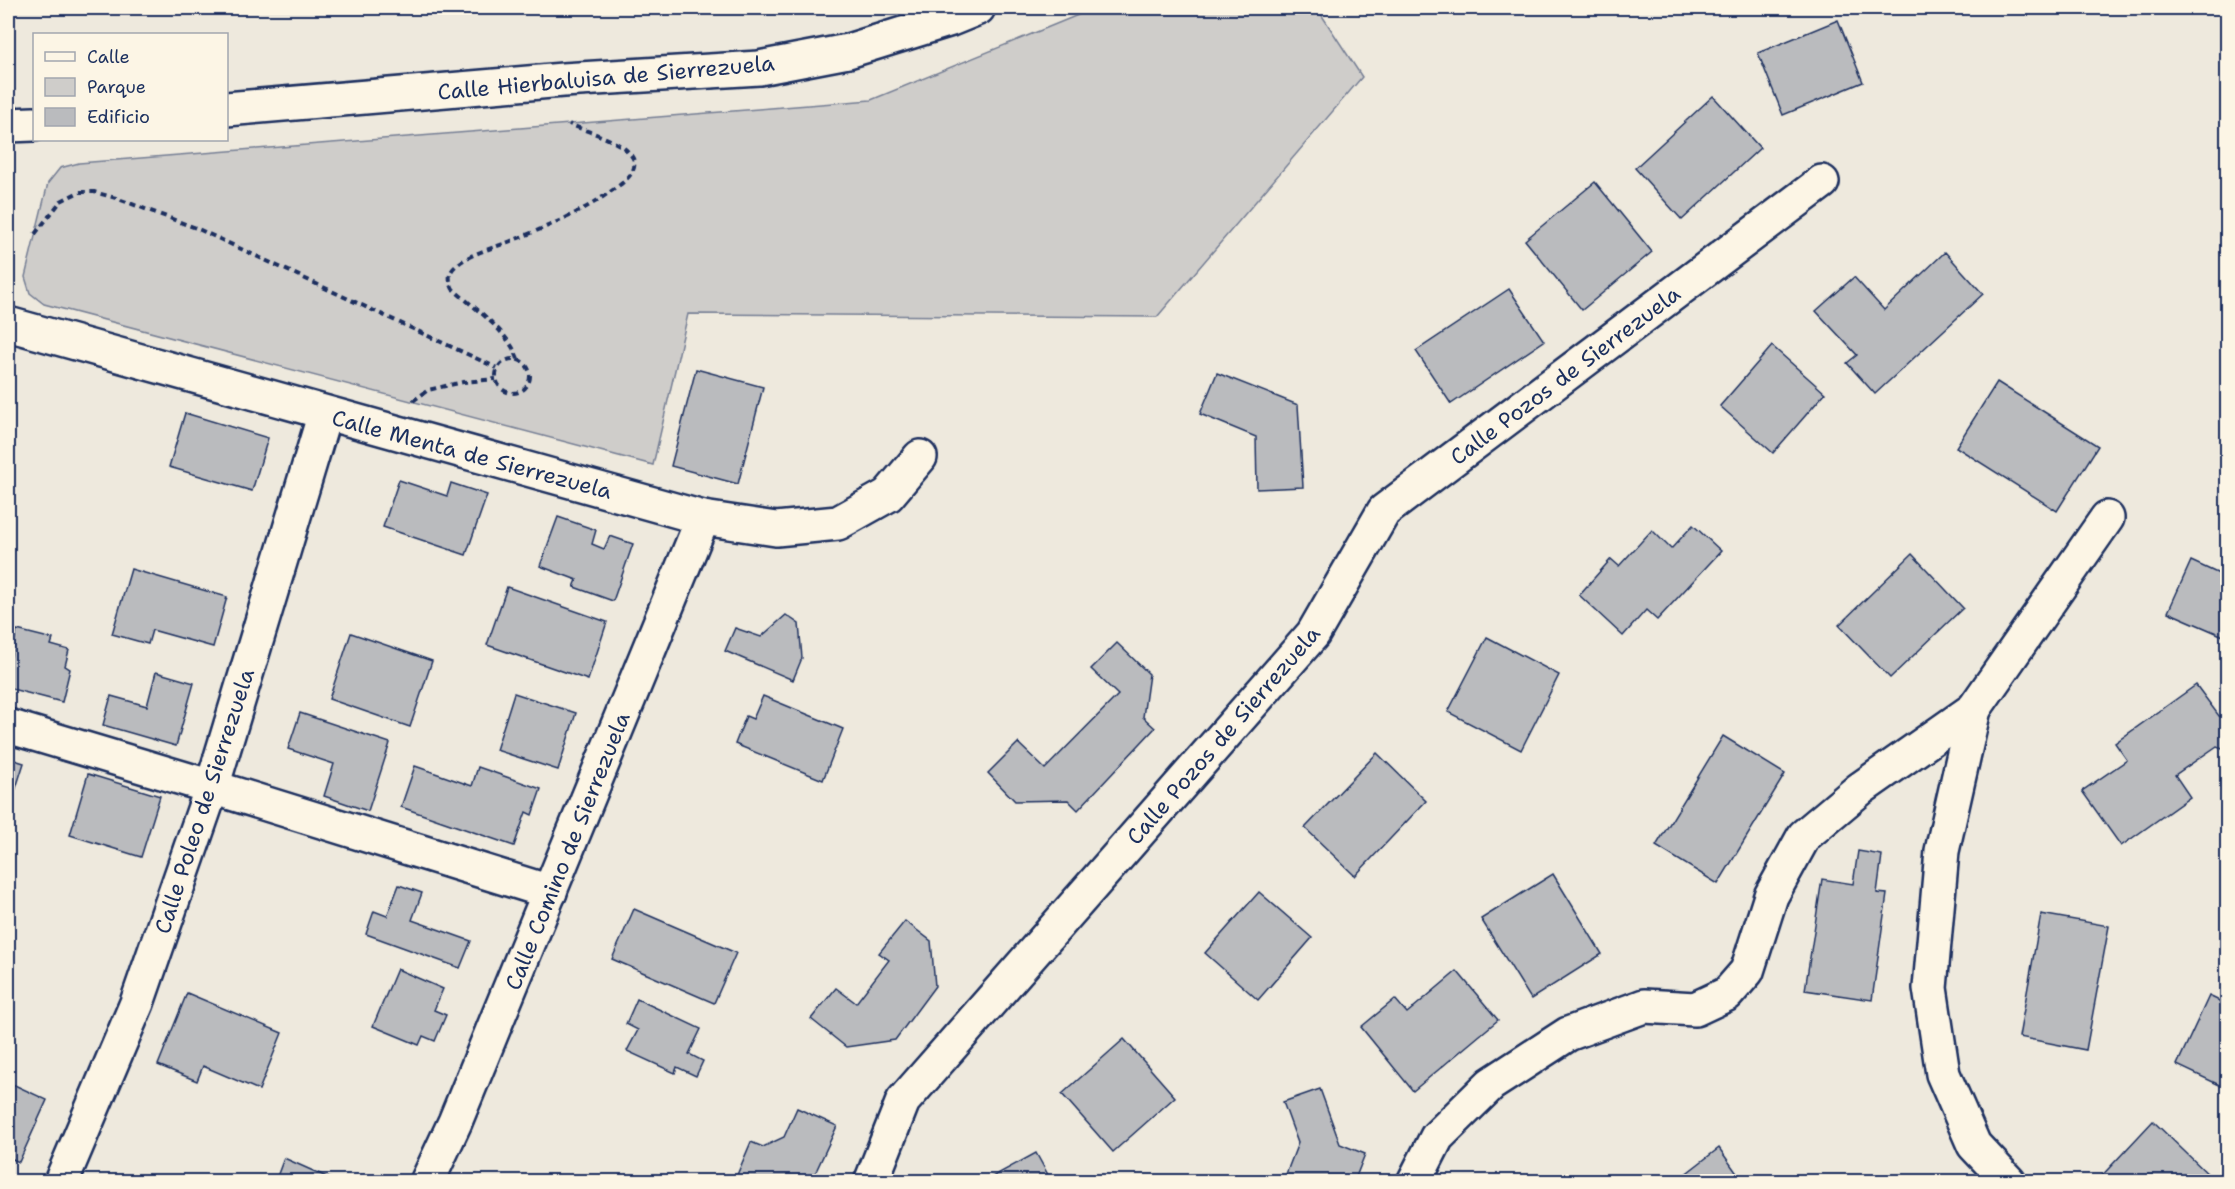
<svg xmlns="http://www.w3.org/2000/svg" width="2235" height="1189" viewBox="0 0 2235 1189" font-family="'Shantell Sans',sans-serif">
<style>
.green{fill:#cfcdca;stroke:#757e94;stroke-width:1.5}
.building{fill:#babbbe;stroke:#1b2f5e;stroke-width:1.5}
.lines{fill:none;stroke-linecap:round;stroke-linejoin:round}
.street-casing{stroke:#1b2f5e;stroke-width:38}
.path{stroke:#1b2f5e;stroke-width:4;stroke-dasharray:6 4.5;stroke-linecap:butt}
.street{stroke:#fcf5e5;stroke-width:33}
.labels{text-anchor:middle;stroke-width:4.5;stroke-linejoin:round;paint-order:stroke}
.street-label{font-size:22px;fill:#1b2f5e;stroke:#fcf5e5}
</style>
<rect width="100%" height="100%" fill="#eee9dd"/>
<filter id="ink" filterUnits="userSpaceOnUse"><feTurbulence type="fractalNoise" baseFrequency=".0167" numOctaves="2"/><feDisplacementMap in="SourceGraphic" scale="12" xChannelSelector="R" yChannelSelector="G"/><feConvolveMatrix kernelMatrix="1 2 1 2 8 2 1 2 1" color-interpolation-filters="sRGB"/></filter>
<g filter="url(#ink)">
<polygon class="green" points="1095,8 1317,8 1362,77 1157,317 688,314 653,465 44,304 30,293 25,277 48,183 60,168 79,163 871,100"/>
<g class="building">
<polygon points="1838,20 1863,82 1783,115 1758,53"/>
<polygon points="1713,96 1760,148 1682,220 1635,168"/>
<polygon points="1595,182 1652,252 1582,310 1525,240"/>
<polygon points="1945,252 1983,294 1875,394 1847,363 1857,355 1816,311 1854,277 1884,310"/>
<polygon points="1509,289 1544,341 1451,404 1416,351"/>
<polygon points="1772,346 1825,393 1773,453 1720,406"/>
<polygon points="696,369 763,387 738,484 671,466"/>
<polygon points="1217,373 1298,405 1303,487 1257,489 1256,437 1200,414"/>
<polygon points="1997,382 2098,446 2057,511 1956,447"/>
<polygon points="185,413 268,438 252,491 169,467"/>
<polygon points="399,480 447,496 451,483 487,495 466,555 383,527"/>
<polygon points="558,517 596,530 592,544 604,549 610,536 633,544 613,601 574,587 577,580 540,566"/>
<polygon points="1693,525 1721,551 1657,620 1646,610 1623,636 1579,595 1611,559 1619,566 1652,530 1671,549"/>
<polygon points="1912,554 1963,608 1890,678 1839,625"/>
<polygon points="2191,561 2228,578 2228,638 2168,612"/>
<polygon points="131,569 227,597 213,647 152,630 148,644 112,634"/>
<polygon points="507,587 607,622 588,680 487,645"/>
<polygon points="786,615 799,624 802,658 793,680 725,651 735,628 761,637"/>
<polygon points="17,630 53,639 51,645 69,650 65,666 70,669 62,702 8,688 8,667"/>
<polygon points="351,633 432,661 410,727 329,699"/>
<polygon points="1487,637 1559,675 1521,750 1448,712"/>
<polygon points="1117,643 1149,674 1143,717 1155,728 1078,810 1068,800 1015,801 988,773 1018,743 1045,769 1118,695 1091,669"/>
<polygon points="156,672 194,683 176,746 103,725 111,696 147,706"/>
<polygon points="2196,685 2219,716 2228,720 2228,750 2217,746 2175,775 2190,797 2121,846 2082,791 2127,760 2115,743"/>
<polygon points="514,693 576,713 558,770 496,750"/>
<polygon points="763,696 843,729 823,780 735,744 746,716 753,719"/>
<polygon points="300,713 390,743 368,811 324,796 334,764 288,749"/>
<polygon points="1723,736 1785,774 1718,884 1656,846"/>
<polygon points="1377,753 1426,801 1355,876 1305,828"/>
<polygon points="8,758 24,763 8,813"/>
<polygon points="415,766 472,786 478,767 541,789 532,815 526,812 514,846 401,807"/>
<polygon points="88,774 160,796 141,857 70,835"/>
<polygon points="1858,851 1882,855 1877,893 1887,894 1872,1000 1805,990 1822,879 1853,884"/>
<polygon points="1553,874 1602,954 1531,999 1481,919"/>
<polygon points="399,885 422,893 412,920 471,941 460,968 366,934 374,911 387,916"/>
<polygon points="1259,892 1312,938 1258,1000 1205,953"/>
<polygon points="634,909 736,953 714,1003 612,959"/>
<polygon points="2041,914 2109,926 2086,1050 2019,1037"/>
<polygon points="905,921 931,941 935,986 895,1040 846,1047 811,1019 836,988 856,1003 889,960 879,953"/>
<polygon points="397,969 443,989 434,1010 446,1015 435,1041 423,1036 419,1045 373,1026"/>
<polygon points="1457,971 1498,1020 1413,1091 1361,1027 1395,999 1407,1013"/>
<polygon points="187,993 282,1033 259,1090 203,1066 197,1081 158,1065"/>
<polygon points="2209,996 2228,1005 2228,1089 2177,1065"/>
<polygon points="637,999 701,1029 689,1054 703,1061 696,1076 677,1067 675,1073 627,1051 638,1030 626,1024"/>
<polygon points="1124,1039 1175,1097 1113,1152 1062,1094"/>
<polygon points="8,1082 47,1100 19,1162 8,1157"/>
<polygon points="1320,1089 1340,1144 1365,1154 1354,1182 1283,1182 1298,1143 1283,1102"/>
<polygon points="797,1108 837,1126 811,1182 734,1182 751,1142 763,1147 784,1137"/>
<polygon points="2153,1121 2212,1178 2209,1182 2096,1182"/>
<polygon points="1719,1148 1743,1182 1675,1182"/>
<polygon points="1036,1153 1052,1182 983,1182"/>
<polygon points="284,1158 338,1182 275,1182"/>
</g>
<g class="lines">
<defs>
<g id="street">
<polyline points="226,109 563,80 759,68 848,51 951,19 978,8"/>
<polyline points="8,125 34,124"/>
<polyline points="8,324 703,518 776,529 838,523 888,495 920,457"/>
<polyline points="1974,709 1942,851 1930,988 1943,1074 1974,1145 2009,1182"/>
<polyline points="8,726 212,787 550,892"/>
<polyline points="61,1182 137,1003 212,787 325,413"/>
<polyline points="427,1182 455,1122 703,518"/>
<polyline points="871,1182 903,1101 1313,634 1384,511 1822,182"/>
<polyline points="1414,1182 1437,1137 1491,1084 1568,1034 1644,1006 1695,1009 1727,994 1747,971 1771,896 1804,836 1860,789 1974,709 2107,518"/>
</g>
</defs>
<use href="#street" class="street-casing"/>
<g class="path">
<polyline points="35,234 61,201 79,192 94,192 116,198 196,228 497,368"/>
<circle cx="513" cy="376" r="17"/>
<path d="M518 359C509 332 473 307 453 289 448 279 448 272 457 265 471 253 494 248 511 241 547 227 579 214 610 192 621 184 644 170 630 154 620 140 585 131 569 124"/>
<polyline points="413,401 428,390 463,382 496,379"/>
</g>
<use href="#street" class="street"/>
</g>
</g>
<g class="labels">
<g class="street-label">
<text transform="translate(606 77) rotate(-5)" y="8">Calle Hierbaluisa de Sierrezuela</text>
<text transform="translate(1565 375) rotate(-37)" y="8">Calle Pozos de Sierrezuela</text>
<text transform="translate(472 454) rotate(15)" y="8">Calle Menta de Sierrezuela</text>
<text transform="translate(1223 735) rotate(-49)" y="8">Calle Pozos de Sierrezuela</text>
<text transform="translate(204 801) rotate(-72)" y="8">Calle Poleo de Sierrezuela</text>
<text transform="translate(567 851) rotate(-68)" y="8">Calle Comino de Sierrezuela</text>
</g>
</g>
<rect width="2235" height="1189" fill="none" stroke="#fcf5e5" stroke-width="30"/>
<rect x="15" y="15" width="2205" height="1159" fill="none" stroke="#1b2f5e" stroke-width="2" filter="url(#ink)"/>
<rect x="33" y="33" width="195" height="108" fill="#fcf5e5" stroke="#a2a6af" stroke-width="1.5"/>
<rect x="45" y="52" width="30" height="9" fill="#fcf5e5" stroke="#a2a6af" stroke-width="1.5"/>
<text x="87" y="63" font-size="18" fill="#1b2f5e">Calle</text>
<rect x="45" y="78" width="30" height="18" fill="#cfcdca" stroke="#a2a6af" stroke-width="1.5"/>
<text x="87" y="93" font-size="18" fill="#1b2f5e">Parque</text>
<rect x="45" y="108" width="30" height="18" fill="#babbbe" stroke="#a2a6af" stroke-width="1.5"/>
<text x="87" y="123" font-size="18" fill="#1b2f5e">Edificio</text>
</svg>
